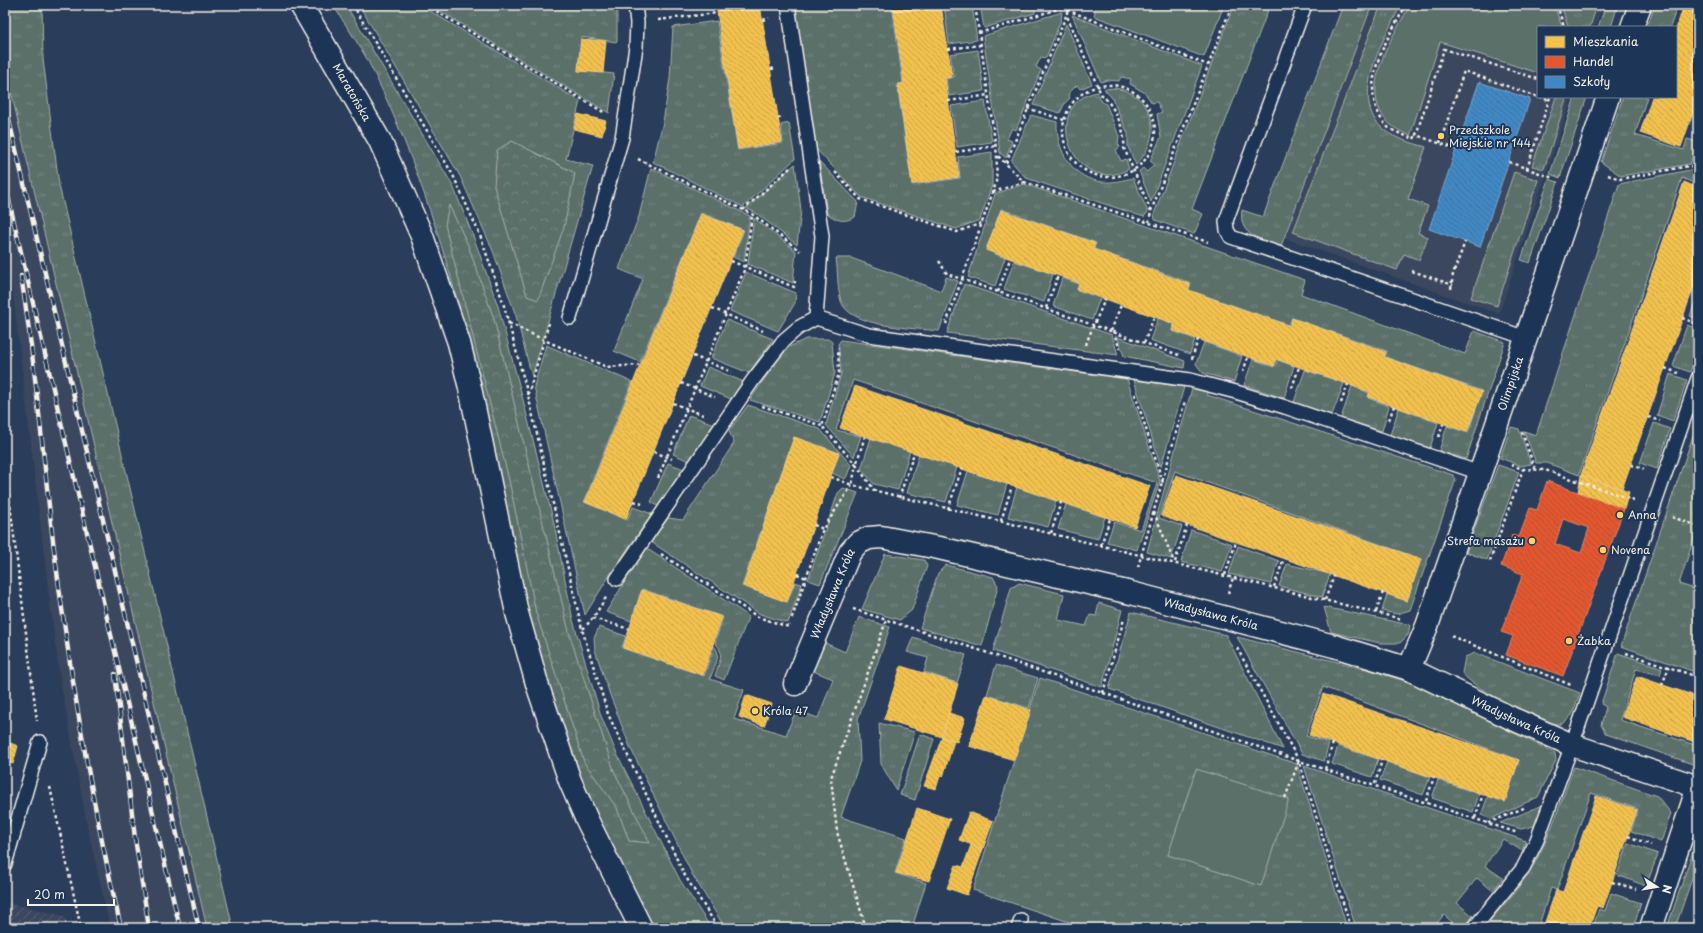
<svg xmlns="http://www.w3.org/2000/svg" width="1703" height="933" viewBox="0 0 1703 933" font-family="'Playpen Sans',sans-serif">
<style>
.built{fill:#3a475e}
.industrial{fill:url(#industrial-furrows)}
.grass{fill:url(#grass-tufts);stroke:#a8b0aa}
.forest{fill:url(#forest-crowns);stroke:#a8b0aa}
.green{fill:#5c706b;stroke:#a8b0aa}
.homes{fill:url(#homes-back-hatch);stroke:#f3cf7c}
.shops{fill:url(#shops-back-hatch);stroke:#e98566;fill-rule:evenodd}
.schools{fill:url(#schools-back-hatch);stroke:#75a8d0}
.lines{fill:none;stroke-linecap:round;stroke-linejoin:round}
.service-casing{stroke:#f4f1e8;stroke-width:16}
.minor-casing{stroke:#f4f1e8;stroke-width:25}
.secondary-casing{stroke:#f4f1e8;stroke-width:25}
.path{stroke:#f4f1e8;stroke-width:2.5;stroke-dasharray:3 3;stroke-linecap:butt}
.service{stroke:#1d3557;stroke-width:13}
.minor{stroke:#1d3557;stroke-width:22}
.secondary{stroke:#1d3557;stroke-width:22}
.rail-casing{stroke:#f4f1e8;stroke-width:4.5}
.rail{stroke:#1d3557;stroke-width:3;stroke-dasharray:9;stroke-linecap:butt}
.poi-dot{fill:#ffd166;stroke:#1d3557;stroke-width:1.5}
.labels{text-anchor:middle;stroke-width:4;stroke-linejoin:round;paint-order:stroke}
.street-label{font-size:11px;fill:#f4f1e8;stroke:#1d3557}
.poi-label{font-size:11px;fill:#f4f1e8;stroke:#1d3557;text-anchor:start}
</style>
<defs>
<pattern id="industrial-furrows" width="10" height="10" patternUnits="userSpaceOnUse"><rect width="10" height="10" fill="#3a475e"/><path d="M-1 1l2-2M0 10L10 0M9 11l2-2" fill="none" stroke="#576275"/></pattern>
<pattern id="grass-tufts" width="24" height="20" patternUnits="userSpaceOnUse"><rect width="24" height="20" fill="#5c706b"/><path d="M3 7l-1-3M5 7V3M7 7l1-3M15 17l-1-3M17 17v-4M19 17l1-3" fill="none" stroke="#748580"/></pattern>
<pattern id="forest-crowns" width="20" height="18" patternUnits="userSpaceOnUse"><rect width="20" height="18" fill="#5c706b"/><path d="M2 6a3 3 0 1 1 6 0M12 15a3 3 0 1 1 6 0" fill="none" stroke="#748580"/></pattern>
<pattern id="homes-back-hatch" width="6" height="6" patternUnits="userSpaceOnUse"><rect width="6" height="6" fill="#f2c14e"/><path d="M-1 5l2 2M0 0l6 6M5-1l2 2" fill="none" stroke="#c8a34c"/></pattern>
<pattern id="shops-back-hatch" width="6" height="6" patternUnits="userSpaceOnUse"><rect width="6" height="6" fill="#e4572e"/><path d="M-1 5l2 2M0 0l6 6M5-1l2 2" fill="none" stroke="#ae5236"/></pattern>
<pattern id="schools-back-hatch" width="6" height="6" patternUnits="userSpaceOnUse"><rect width="6" height="6" fill="#3f88c5"/><path d="M-1 5l2 2M0 0l6 6M5-1l2 2" fill="none" stroke="#427299"/></pattern>
</defs>
<rect width="100%" height="100%" fill="#2a3d5a"/>
<filter id="ink" filterUnits="userSpaceOnUse"><feTurbulence type="fractalNoise" baseFrequency=".025" numOctaves="2"/><feDisplacementMap in="SourceGraphic" scale="8" xChannelSelector="R" yChannelSelector="G"/><feConvolveMatrix kernelMatrix="1 2 1 2 8 2 1 2 1" color-interpolation-filters="sRGB"/></filter>
<g filter="url(#ink)">
<g class="built">
<polygon points="1372,5 1603,5 1595,27 1538,27 1538,97 1572,97 1499,314 1284,238"/>
<polygon points="5,66 207,928 110,928 87,825 60,678 50,605 11,277 5,249"/>
</g>
<polygon class="industrial" points="5,902 65,916 68,928 5,928"/>
<g class="grass">
<polygon points="5,5 42,5 43,59 59,185 233,928 207,928 5,66"/>
<path d="M333 5H346L453 186 475 241 498 306 522 396 553 519 573 620 601 716 616 752 680 880 711 928H654C599 831 555 726 528 618 505 523 491 427 466 333 442 240 411 145 367 59 357 41 344 23 333 5Z"/>
<polygon points="359,5 420,5 580,101 566,159 593,166 532,377 516,316 493,251 460,176"/>
<polygon points="430,5 597,5 617,11 617,42 581,37 578,70 614,74 609,113"/>
<polygon points="795,5 892,5 903,83 897,84 912,185 960,178 958,157 992,152 992,185 980,220 956,229 861,197 816,149"/>
<polygon points="944,5 972,5 977,40 949,44"/>
<polygon points="980,5 1040,5 1035,7 1035,13 984,28"/>
<polygon points="1234,5 1270,5 1192,209 1203,214 1194,234 1155,220 1154,214"/>
<path d="M1343 5H1372L1281 246C1261 239 1238 237 1242 210L1263 217Z"/>
<path d="M1381 5H1401C1385 37 1347 99 1384 130 1395 139 1413 143 1426 147L1408 199 1428 206 1418 233 1428 237 1419 260 1404 254 1397 270 1293 232Z"/>
<polygon points="1561,5 1597,5 1590,27 1568,27"/>
<polygon points="1606,5 1618,5 1611,27 1598,27"/>
<polygon points="1655,5 1678,5 1670,27 1647,27"/>
<polygon points="1062,12 1061,20 1046,58 1041,57 1036,67 1041,70 1016,130 1012,128 1007,139 1012,141 1006,158 1000,153 983,36"/>
<polygon points="1072,15 1202,66 1151,202 1139,171 1143,168 1147,172 1154,164 1150,161 1161,137 1157,114 1162,112 1157,102 1152,103 1145,93 1130,84 1131,79 1121,77 1119,81 1107,80 1101,82"/>
<polygon points="717,21 738,150 783,143 781,125 789,123 795,159 743,207 653,162 663,122 670,78 673,27"/>
<polygon points="1066,24 1092,84 1080,89 1077,85 1068,94 1070,98 1065,103 1060,113 1033,105"/>
<polygon points="978,50 984,91 949,96 946,79 954,77 950,54"/>
<path d="M1115 88C1156 95 1163 137 1136 165L1128 147V134L1112 98 1104 89Z"/>
<path d="M1097 92 1102 102 1106 104 1119 136 1118 144 1120 147 1116 150 1121 161 1126 159 1129 169C1072 199 1039 103 1097 92Z"/>
<polygon points="1556,97 1567,97 1544,169 1532,166"/>
<polygon points="1575,97 1587,97 1560,178 1550,174"/>
<polygon points="1623,97 1647,97 1635,135 1684,150 1687,139 1698,142 1690,164 1621,176 1601,162"/>
<polygon points="985,101 992,142 957,147 951,106"/>
<path d="M1031 115 1057 122C1056 150 1072 179 1103 182 1113 183 1123 180 1133 178L1148 212 1144 217 1026 178 1011 161Z"/>
<path d="M819 161 858 202 855 217C844 223 836 221 827 213Z"/>
<polygon points="795,164 801,210 797,245 756,213 746,208"/>
<polygon points="651,168 750,216 744,262 733,257 744,230 701,213 640,362 614,351 643,279 619,269 639,216"/>
<polygon points="1695,169 1698,171 1698,185 1682,178 1579,475 1547,463 1536,463 1524,431 1536,435 1619,184"/>
<polygon points="1514,172 1538,180 1497,306 1471,298"/>
<polygon points="1549,179 1558,182 1530,263 1521,260"/>
<polygon points="1024,184 1305,280 1301,294 1465,354 1474,331 1505,342 1466,459 1439,451 1447,426 1468,433 1482,391 1385,357 1387,351 1292,318 1289,325 1189,290 1191,283 1094,249 1096,243 1001,209 986,250 1005,258 995,286 968,277 995,194"/>
<polygon points="754,218 796,251 793,283 748,264"/>
<path d="M836 258H851L941 291 946 277 958 281 939 331C916 328 849 328 841 301 837 288 838 271 836 258Z"/>
<polygon points="1014,261 1053,274 1044,302 1004,289"/>
<polygon points="746,272 796,293 795,303 778,331 730,311"/>
<polygon points="1062,278 1079,284 1077,290 1100,298 1092,320 1053,306"/>
<polygon points="964,284 1112,335 1118,355 947,333"/>
<polygon points="1698,293 1698,319 1690,316"/>
<polygon points="1158,318 1174,324 1172,331 1195,339 1190,354 1150,340"/>
<polygon points="727,320 773,339 749,373 711,358"/>
<polygon points="1687,325 1698,329 1698,347 1690,372 1673,366"/>
<polygon points="1117,337 1185,361 1184,368 1124,356"/>
<polygon points="806,339 828,339 832,342 835,373 820,422 750,400 785,349"/>
<polygon points="841,340 1127,379 1160,481 1137,550 1107,542 1114,522 1141,530 1157,483 853,380 836,430 861,436 854,457 826,425 841,373 838,344"/>
<polygon points="1204,342 1242,356 1234,382 1203,373 1196,364"/>
<polygon points="546,345 632,382 584,502 627,520 633,507 652,514 613,570 585,615 534,386"/>
<polygon points="1253,359 1274,367 1278,360 1294,366 1284,398 1244,385"/>
<polygon points="708,367 744,382 731,399 700,386"/>
<polygon points="1305,370 1344,383 1332,415 1294,402"/>
<polygon points="1670,374 1687,380 1673,421 1657,415"/>
<polygon points="1134,380 1184,387 1161,467"/>
<polygon points="1352,386 1369,393 1368,398 1389,406 1382,431 1341,418"/>
<polygon points="1192,388 1209,392 1207,395 1453,475 1456,479 1410,610 1397,614 1382,611 1387,594 1407,601 1421,559 1175,471 1159,518 1182,526 1171,559 1147,552"/>
<polygon points="748,405 820,429 851,465 847,476 845,479 832,473 839,453 794,437 742,586 787,602 795,582 802,584 788,623 760,614 651,542 668,518 683,520 734,443 729,431"/>
<polygon points="1399,408 1438,423 1430,448 1390,435"/>
<polygon points="689,415 714,424 689,461 673,454"/>
<polygon points="1698,421 1698,526 1679,584 1698,590 1698,673 1621,646"/>
<polygon points="1654,423 1670,429 1657,469 1640,463"/>
<polygon points="1511,427 1519,429 1531,464 1521,466 1500,458"/>
<polygon points="871,438 910,451 898,490 874,484 861,469"/>
<polygon points="919,454 957,467 946,502 907,493"/>
<polygon points="668,463 684,469 659,507 651,502"/>
<polygon points="1498,465 1519,472 1487,560 1466,552"/>
<polygon points="968,471 1007,484 998,515 957,505"/>
<polygon points="1017,487 1056,501 1048,527 1008,517"/>
<polygon points="843,488 858,493 820,584 808,580 838,493"/>
<polygon points="1066,504 1105,517 1098,539 1058,529"/>
<polygon points="1191,530 1232,544 1222,572 1181,562"/>
<polygon points="1238,546 1279,561 1271,584 1229,574"/>
<path d="M646 548 747 615 748 618 724 680 715 676C718 664 726 652 715 643L723 617 642 589 631 621 606 612Z"/>
<polygon points="885,554 924,560 927,566 912,610 900,620 862,609"/>
<polygon points="1287,564 1330,574 1322,597 1279,586"/>
<polygon points="946,565 993,577 998,586 982,646 920,628 938,573"/>
<polygon points="1019,583 1064,594 1058,620 1086,626 1090,615 1096,616 1099,603 1122,610 1102,687 993,651 1011,588"/>
<polygon points="1324,607 1410,625 1408,635 1400,643 1380,643 1331,632"/>
<polygon points="1131,612 1226,635 1283,749 1109,689"/>
<path d="M859 617 890 627 858 719 860 761 841 817 906 838 895 873 926 883 912 928H725L692 874 630 747 610 695 595 650 594 638 599 627 626 636 622 648 704 676 714 646C723 654 713 669 710 679L744 690 734 719 786 735 796 710 818 718 833 679 813 671 825 643 845 652Z"/>
<polygon points="913,637 966,655 957,683 924,672 928,658 907,652"/>
<polygon points="1237,637 1370,670 1411,683 1555,753 1556,760 1538,797 1491,819 1481,815 1488,796 1505,801 1519,760 1323,687 1306,736 1329,743 1324,761 1302,754"/>
<path d="M1475 653 1580 693 1572 715 1562 724H1553C1529 713 1477 692 1462 673L1465 657Z"/>
<polygon points="1618,653 1662,668 1660,675 1636,669 1620,720 1698,746 1698,766 1606,734 1601,725 1606,707 1601,704"/>
<polygon points="996,665 1038,678 1029,708 987,695"/>
<polygon points="1040,678 1297,764 1347,928 1087,928 973,890"/>
<polygon points="879,723 915,732 896,790 881,764"/>
<polygon points="920,734 934,739 915,800 900,795"/>
<polygon points="1338,746 1378,759 1372,777 1332,764"/>
<polygon points="1387,762 1430,777 1423,795 1380,780"/>
<polygon points="1304,766 1526,841 1522,851 1503,839 1485,866 1503,878 1493,891 1477,878 1457,903 1473,916 1463,928 1459,928 1444,915 1436,924 1440,928 1356,928"/>
<path d="M1574 767 1657 796 1671 813 1661 842 1631 831 1638 809 1591 793 1557 890 1551 888 1538 928H1483C1501 908 1519 889 1533 866 1551 836 1561 800 1574 767Z"/>
<polygon points="1438,780 1479,794 1473,812 1432,798"/>
<polygon points="1543,805 1534,826 1521,829 1500,823"/>
<polygon points="1698,836 1698,861 1675,928 1667,928"/>
<polygon points="1628,843 1658,854 1646,886 1617,875"/>
<polygon points="1611,893 1641,903 1633,928 1605,928 1594,924 1599,909 1605,911"/>
</g>
<g class="forest">
<polygon points="512,141 575,173 564,227 538,300 527,296 494,186 497,150"/>
<polygon points="449,205 468,245 494,319 570,636 614,771 650,843 629,841 617,808 584,762 536,613 509,480 445,225"/>
</g>
<g class="green">
<polygon points="1096,5 1224,5 1204,57 1094,16"/>
<path d="M1410 5H1554L1562 27H1538V73L1440 42 1410 136C1402 132 1391 127 1385 119 1359 85 1394 35 1410 5Z"/>
<polygon points="1196,769 1289,799 1261,886 1168,855"/>
</g>
<g class="homes">
<polygon points="716,5 760,5 782,142 738,149"/>
<polygon points="893,5 941,5 952,77 945,78 959,177 912,184 898,85 904,83"/>
<polygon points="1684,5 1698,5 1698,99 1681,147 1640,133 1652,97 1676,97 1676,29"/>
<polygon points="581,39 606,41 603,73 578,71"/>
<polygon points="578,114 606,121 602,136 574,129"/>
<polygon points="1684,182 1698,188 1698,275 1622,489 1581,475"/>
<polygon points="1001,210 1095,243 1093,249 1190,284 1188,290 1290,326 1292,318 1386,352 1384,357 1482,392 1467,432 1368,397 1370,392 1276,359 1274,366 1172,330 1175,324 1077,289 1079,283 986,250"/>
<polygon points="701,214 743,230 626,519 585,502"/>
<polygon points="855,386 1150,486 1135,527 840,428"/>
<polygon points="794,437 839,453 787,602 743,586"/>
<polygon points="1176,475 1421,559 1407,601 1161,516"/>
<polygon points="1581,475 1629,492 1624,509 1578,492"/>
<polygon points="642,590 722,617 703,675 623,648"/>
<polygon points="901,666 958,684 942,737 884,719"/>
<polygon points="1637,676 1698,697 1698,743 1622,717"/>
<polygon points="1323,694 1519,760 1505,802 1309,735"/>
<polygon points="746,695 772,704 764,726 739,717"/>
<polygon points="986,695 1031,710 1014,760 969,746"/>
<polygon points="949,713 965,718 957,742 942,737"/>
<polygon points="942,737 954,741 943,777 940,776 936,789 924,786"/>
<polygon points="5,741 18,746 13,764 5,761"/>
<polygon points="1596,796 1637,810 1603,908 1597,906 1589,928 1543,928 1556,890 1563,892"/>
<polygon points="917,808 950,819 929,881 896,873"/>
<polygon points="969,812 993,821 983,849 959,840"/>
<polygon points="971,845 983,849 967,895 947,888 956,865 963,867"/>
</g>
<path class="shops" d="M1547 481 1624 509 1563 676 1506 655 1513 636 1501 632 1523 574 1501 566 1512 535 1519 537 1530 508 1537 510ZM1563 519 1589 528 1581 553 1555 544Z"/>
<polygon class="schools" points="1479,82 1530,99 1480,247 1429,229"/>
<g class="lines">
<defs>
<g id="service">
<polyline points="788,5 822,236 816,318"/>
<polyline points="1305,5 1226,221 1227,230 1231,237 1526,338"/>
<polyline points="570,318 622,138 636,47 637,23 635,5"/>
<polyline points="816,318 869,335 1190,380 1236,392 1285,407 1480,473"/>
<polyline points="617,579 753,380 784,340 798,328 816,318"/>
<polyline points="5,864 40,742"/>
<polyline points="1018,928 1021,920"/>
<polyline points="1474,928 1523,868 1537,840 1572,745 1698,378"/>
</g>
<g id="minor">
<polyline points="1632,27 1640,5"/>
<path id="s1" d="M1409 669 1427 626 1486 456 1608 97"/>
<path id="s2" d="M795 684 850 552 858 543 869 538 881 537 939 548 1131 593 1334 646 1409 669 1511 718 1572 745 1698 787"/>
<polyline points="1651,928 1698,787"/>
</g>
<g id="secondary">
<path id="s3" d="M301 5 380 141 422 236 459 343 470 388 517 613 538 687 570 781 587 820 641 928"/>
</g>
</defs>
<use href="#service" class="service-casing"/>
<use href="#minor" class="minor-casing"/>
<use href="#secondary" class="secondary-casing"/>
<g class="path">
<polyline points="353,5 453,175 480,235 503,302 528,395 582,629 608,714 684,874 718,928"/>
<polyline points="426,5 605,113"/>
<path d="M1067 5V16L1101 94C1114 106 1126 129 1124 148L1151 211 1149 222"/>
<path d="M1406 5C1390 35 1366 69 1375 105 1378 113 1382 123 1389 128 1397 133 1406 136 1414 139L1416 135"/>
<polyline points="1557,5 1564,27"/>
<polyline points="761,6 767,5"/>
<polyline points="1067,10 1208,65"/>
<polyline points="658,20 717,13"/>
<polyline points="763,20 769,18"/>
<polyline points="979,33 1071,5"/>
<polyline points="948,49 981,45"/>
<polyline points="771,69 776,68"/>
<circle cx="1109" cy="131" r="46"/>
<polyline points="1539,97 1549,100"/>
<polyline points="948,101 989,95"/>
<polyline points="1027,108 1064,120"/>
<polyline points="778,118 784,117"/>
<polyline points="1440,143 1464,71 1538,97"/>
<polyline points="1456,149 1416,135 1444,49 1538,79"/>
<polyline points="956,152 996,146"/>
<polyline points="638,159 752,214 800,251"/>
<polyline points="1509,162 1553,178"/>
<polyline points="1006,163 1066,16"/>
<polyline points="1527,169 1550,97"/>
<polyline points="835,172 860,199 957,232 982,223"/>
<polyline points="1608,175 1620,179 1689,166 1698,167"/>
<polyline points="1024,182 1208,242"/>
<polyline points="993,192 1024,182 998,156"/>
<polyline points="743,210 790,168"/>
<polyline points="1151,211 1232,5"/>
<polyline points="731,261 794,287 795,281"/>
<polyline points="939,261 947,274 1179,355"/>
<polyline points="1412,271 1453,285"/>
<polyline points="1451,289 1453,274 1465,242"/>
<polyline points="998,292 1010,259"/>
<polyline points="712,308 763,331"/>
<polyline points="1046,308 1058,276"/>
<polyline points="1682,318 1698,324"/>
<polyline points="509,323 544,340 607,367 639,365"/>
<polyline points="946,324 996,183 997,155 975,5"/>
<polyline points="1111,331 1121,305"/>
<polyline points="1113,331 1120,349"/>
<polyline points="1144,343 1154,317"/>
<path d="M1086 345C1091 329 1099 315 1105 299"/>
<polyline points="693,356 732,372"/>
<polyline points="1192,359 1198,339"/>
<polyline points="1665,368 1678,373"/>
<polyline points="1243,372 1248,357"/>
<polyline points="681,383 715,397"/>
<polyline points="1292,388 1299,367"/>
<polyline points="1135,394 1163,483"/>
<polyline points="528,395 549,323"/>
<polyline points="673,403 703,415"/>
<polyline points="1341,403 1348,384"/>
<polyline points="762,406 822,426"/>
<polyline points="1648,417 1660,421"/>
<polyline points="1389,420 1394,406"/>
<polyline points="1522,432 1535,469"/>
<polyline points="865,436 856,465 876,492"/>
<polyline points="1439,437 1443,424"/>
<polyline points="654,452 672,459"/>
<polyline points="5,464 37,721"/>
<polyline points="1511,465 1523,469 1545,470 1634,500"/>
<polyline points="1631,465 1644,469"/>
<polyline points="831,477 852,485 856,465 822,426 839,373 838,348"/>
<polyline points="658,478 745,268 752,215"/>
<polyline points="899,498 914,453"/>
<polyline points="634,501 642,504"/>
<polyline points="948,509 962,468"/>
<polyline points="1154,512 1174,562"/>
<polyline points="1672,517 1698,526"/>
<polyline points="1001,521 1012,486"/>
<polyline points="814,525 823,529"/>
<polyline points="1051,533 1061,502"/>
<polyline points="1101,545 1110,519"/>
<polyline points="661,554 758,617 789,627 790,625"/>
<polyline points="1490,561 1523,469"/>
<polyline points="1175,562 1187,525"/>
<polyline points="1138,567 1185,401"/>
<polyline points="797,574 806,578"/>
<polyline points="1225,575 1236,542"/>
<polyline points="1274,587 1284,558"/>
<polyline points="1228,593 1233,578"/>
<polyline points="1325,600 1334,576"/>
<polyline points="853,609 985,652 1299,761 1518,833"/>
<polyline points="1376,612 1383,592"/>
<polyline points="593,618 629,629"/>
<polyline points="792,618 823,529 852,485 1402,619"/>
<polyline points="583,629 593,618 607,596"/>
<polyline points="1451,636 1571,685"/>
<polyline points="1237,648 1299,761 1351,928"/>
<polyline points="1626,653 1698,677"/>
<polyline points="1662,685 1669,667"/>
<polyline points="1103,693 1124,619"/>
<polyline points="1325,769 1333,743"/>
<polyline points="1375,784 1382,760"/>
<polyline points="50,787 81,928"/>
<polyline points="1285,798 1299,761"/>
<polyline points="1426,801 1434,777"/>
<polyline points="1475,818 1483,794"/>
<polyline points="1488,823 1526,807"/>
<polyline points="1628,836 1651,845"/>
<polyline points="1612,882 1636,889"/>
<polyline points="1590,925 1599,928"/>
<polyline points="866,928 837,832 831,778 886,621"/>
</g>
<use href="#service" class="service"/>
<use href="#minor" class="minor"/>
<use href="#secondary" class="secondary"/>
<defs>
<g id="rail">
<polyline points="5,103 199,928"/>
<polyline points="5,184 180,928"/>
<path d="M21 276C36 366 43 459 54 549 70 676 92 803 121 928"/>
<polyline points="115,674 135,838 149,928"/>
</g>
</defs>
<use href="#rail" class="rail-casing"/>
<use href="#rail" class="rail"/>
</g>
</g>
<g class="poi-dot">
<circle cx="1441" cy="136" r="4"/>
<circle cx="1620" cy="515" r="4"/>
<circle cx="1532" cy="541" r="4"/>
<circle cx="1603" cy="550" r="4"/>
<circle cx="1569" cy="641" r="4"/>
<circle cx="755" cy="711" r="4"/>
</g>
<g class="labels">
<g class="street-label">
<text dy="4" stroke="none"><textPath href="#s3" startOffset="101">Maratońska</textPath></text>
<text dy="4" stroke="none"><textPath href="#s1" startOffset="303">Olimpijska</textPath></text>
<text dy="4" stroke="none"><textPath href="#s2" startOffset="98">Władysława Króla</textPath></text>
<text dy="4" stroke="none"><textPath href="#s2" startOffset="518">Władysława Króla</textPath></text>
<text dy="4" stroke="none"><textPath href="#s2" startOffset="842">Władysława Króla</textPath></text>
</g>
<g class="poi-label">
<text x="1449" y="134">Przedszkole<tspan x="1449" dy="13">Miejskie nr 144</tspan></text>
<text x="1628" y="519">Anna</text>
<text x="1524" y="545" text-anchor="end">Strefa masażu</text>
<text x="1611" y="554">Novena</text>
<text x="1577" y="645">Żabka</text>
<text x="763" y="715">Króla 47</text>
</g>
</g>
<rect width="1703" height="933" fill="none" stroke="#1d3557" stroke-width="20"/>
<rect x="10" y="10" width="1683" height="913" fill="none" stroke="#f4f1e8" stroke-width="1.5" filter="url(#ink)"/>
<rect x="1537" y="26" width="140" height="72" fill="#1d3557" stroke="#738091"/>
<rect x="1545" y="36" width="20" height="12" fill="#f2c14e" stroke="#738091"/>
<text x="1573" y="46" font-size="12" fill="#f4f1e8">Mieszkania</text>
<rect x="1545" y="56" width="20" height="12" fill="#e4572e" stroke="#738091"/>
<text x="1573" y="66" font-size="12" fill="#f4f1e8">Handel</text>
<rect x="1545" y="76" width="20" height="12" fill="#3f88c5" stroke="#738091"/>
<text x="1573" y="86" font-size="12" fill="#f4f1e8">Szkoły</text>
<g transform="translate(1657 887) rotate(102)" stroke="#1d3557" stroke-width="3" paint-order="stroke">
<path d="M0-3L7 15L0 10L-7 15Z" fill="#f4f1e8"/>
<text y="-6" font-size="11" font-weight="bold" text-anchor="middle" fill="#f4f1e8">N</text>
</g>
<path d="M28 899v6h86v-6" fill="none" stroke="#f4f1e8" stroke-width="2"/>
<text x="34" y="899" font-size="12" fill="#f4f1e8" stroke="#1d3557" stroke-width="3" paint-order="stroke">20 m</text>
</svg>
